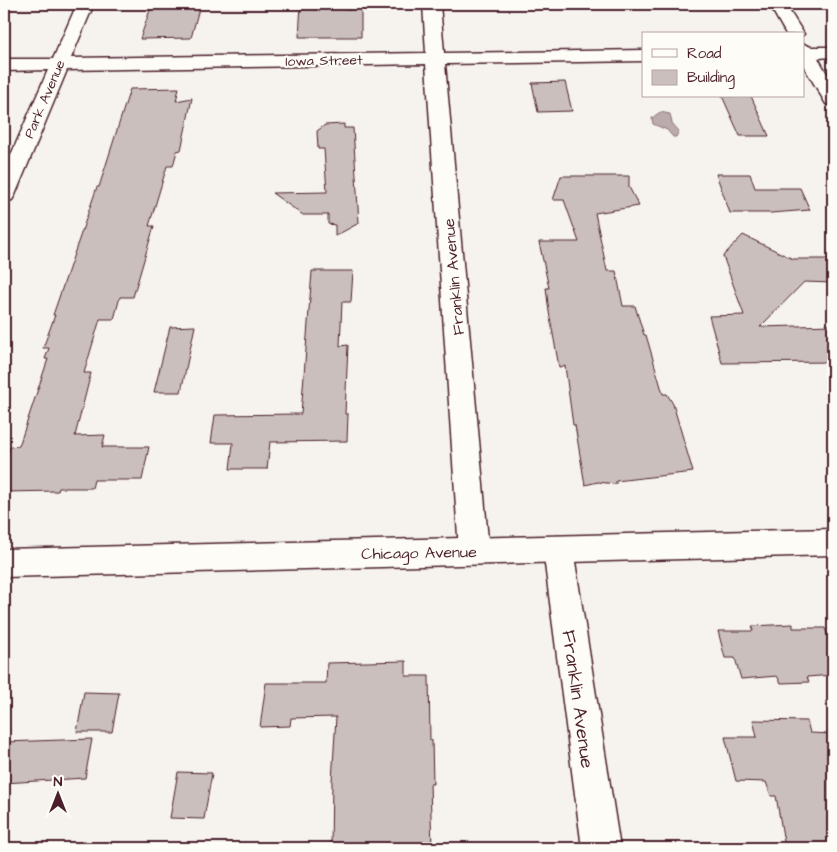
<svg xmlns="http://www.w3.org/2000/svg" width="837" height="852" viewBox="0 0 837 852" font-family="'Architects Daughter',sans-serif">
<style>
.water{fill:#bbabac;stroke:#8e7378}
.building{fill:#cbbfbe;stroke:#4a1f2b}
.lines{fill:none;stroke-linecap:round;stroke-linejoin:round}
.minor-casing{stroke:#4a1f2b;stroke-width:3}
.major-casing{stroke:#4a1f2b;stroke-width:3}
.minor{fill:#fdfcf7;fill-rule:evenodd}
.major{fill:#fdfcf7;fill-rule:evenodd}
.labels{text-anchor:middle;stroke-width:4.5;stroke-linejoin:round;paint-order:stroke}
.far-street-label{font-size:14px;fill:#4a1f2b;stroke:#fdfcf7}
.street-label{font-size:16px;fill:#4a1f2b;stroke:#fdfcf7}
.near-street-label{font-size:19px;fill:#4a1f2b;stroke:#fdfcf7}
</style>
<rect width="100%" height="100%" fill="#f6f3ef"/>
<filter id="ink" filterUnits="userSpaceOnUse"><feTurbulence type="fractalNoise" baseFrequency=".02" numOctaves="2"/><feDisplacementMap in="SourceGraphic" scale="10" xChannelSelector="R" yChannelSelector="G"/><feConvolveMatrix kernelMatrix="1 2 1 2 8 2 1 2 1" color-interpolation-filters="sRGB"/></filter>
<g filter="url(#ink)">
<polygon class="water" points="660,112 670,114 672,123 679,131 676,137 673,137 667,130 653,124 652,118"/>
<g class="building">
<polygon points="152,4 200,5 191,38 140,39"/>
<polygon points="301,4 346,4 346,10 361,9 361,37 299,37"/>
<polygon points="565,82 572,111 538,112 532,83"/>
<polygon points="179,88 176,101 192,98 181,150 177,151 173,166 167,166 149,226 154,226 133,297 120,297 114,319 100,319 84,373 91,373 75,436 105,435 102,447 149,447 142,480 94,480 92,488 59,488 58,491 4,492 4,463 10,447 19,446 48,359 45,359 49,348 43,348 55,315 53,315 97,187 99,187 130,89"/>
<polygon points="722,96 751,96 769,136 740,136"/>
<polygon points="344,124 344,128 353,128 359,223 335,236 335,225 328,224 328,215 303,215 272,193 327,192 324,149 318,149 317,131 325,125"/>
<polygon points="716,174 750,174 755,188 800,188 810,210 771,213 730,213"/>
<polygon points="561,176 629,176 629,187 639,206 595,213 607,271 616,271 623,306 635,306 644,335 646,335 663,394 667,394 673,404 693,472 616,481 616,484 598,482 585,485 575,425 573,425 565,366 559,367 549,312 546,288 549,288 539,242 579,242 564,200 553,200"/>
<polygon points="743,235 793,259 833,259 833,283 804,282 760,327 833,325 833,362 722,363 709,316 744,315 723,256"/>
<polygon points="312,271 353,271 351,302 342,302 340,346 348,345 345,414 348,414 347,441 270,442 267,469 230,469 233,443 211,443 215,415 301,414"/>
<polygon points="195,326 181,392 154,392 170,327"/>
<polygon points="793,624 793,628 825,628 829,640 833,638 833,675 807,677 809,682 781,683 777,676 741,679 735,658 725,658 718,631 753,631 752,626"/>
<polygon points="406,661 406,676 429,676 430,740 432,740 433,784 430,784 432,848 331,848 332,781 336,717 291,718 290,726 260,727 266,683 326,683 327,663"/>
<polygon points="84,692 119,693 112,732 77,732"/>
<polygon points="753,720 807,721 810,733 833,734 833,848 785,848 776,796 771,796 766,782 736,781 725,737 757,737"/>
<polygon points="92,739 85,778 4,783 4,742"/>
<polygon points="178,772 212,773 204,819 170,818"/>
</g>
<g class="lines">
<defs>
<g id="minor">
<polygon points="77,4 94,4 71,58 426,53 423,4 440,4 444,53 643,50 643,61 445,64 489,551 485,560 474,564 463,560 459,551 426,64 67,70 15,195 12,200 4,202 4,171 48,70 4,71 4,59 53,59"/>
<polygon points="769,4 785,4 804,34 803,35 786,34"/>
<polygon points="803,44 811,47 833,47 833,57 818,58 833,84 833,106 826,104 803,65"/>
<polygon points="558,536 569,540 573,549 620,848 582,848 543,549 547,540"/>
</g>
<polygon id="major" points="833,529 833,555 4,577 4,549"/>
</defs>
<use href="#minor" class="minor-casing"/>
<use href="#major" class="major-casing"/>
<use href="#minor" class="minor"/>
<use href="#major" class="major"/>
</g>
</g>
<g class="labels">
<g class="far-street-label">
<text transform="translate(324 60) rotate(-1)" y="5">Iowa Street</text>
<text transform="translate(44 99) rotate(-67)" y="5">Park Avenue</text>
</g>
<g class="street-label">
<text transform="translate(453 277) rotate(-95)" y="6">Franklin Avenue</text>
<text transform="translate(419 552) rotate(-1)" y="6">Chicago Avenue</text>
</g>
<g class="near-street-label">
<text transform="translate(579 699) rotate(82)" y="7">Franklin Avenue</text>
</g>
</g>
<rect width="837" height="852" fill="none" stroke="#fdfcf7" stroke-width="20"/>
<rect x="10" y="10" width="817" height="832" fill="none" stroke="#4a1f2b" stroke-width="2" filter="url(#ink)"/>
<rect x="642" y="32" width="162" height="65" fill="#fdfcf7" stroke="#b5a4a5"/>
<rect x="652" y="49" width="25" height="8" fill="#fdfcf7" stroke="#b5a4a5"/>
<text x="687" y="58" font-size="15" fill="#4a1f2b">Road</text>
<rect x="652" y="70" width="25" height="15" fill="#cbbfbe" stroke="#b5a4a5"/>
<text x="687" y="82" font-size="15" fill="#4a1f2b">Building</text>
<g transform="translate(58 794)" stroke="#fdfcf7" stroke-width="4" paint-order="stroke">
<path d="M0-4L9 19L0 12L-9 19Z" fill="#4a1f2b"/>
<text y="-8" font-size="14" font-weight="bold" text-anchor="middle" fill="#4a1f2b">N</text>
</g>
</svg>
